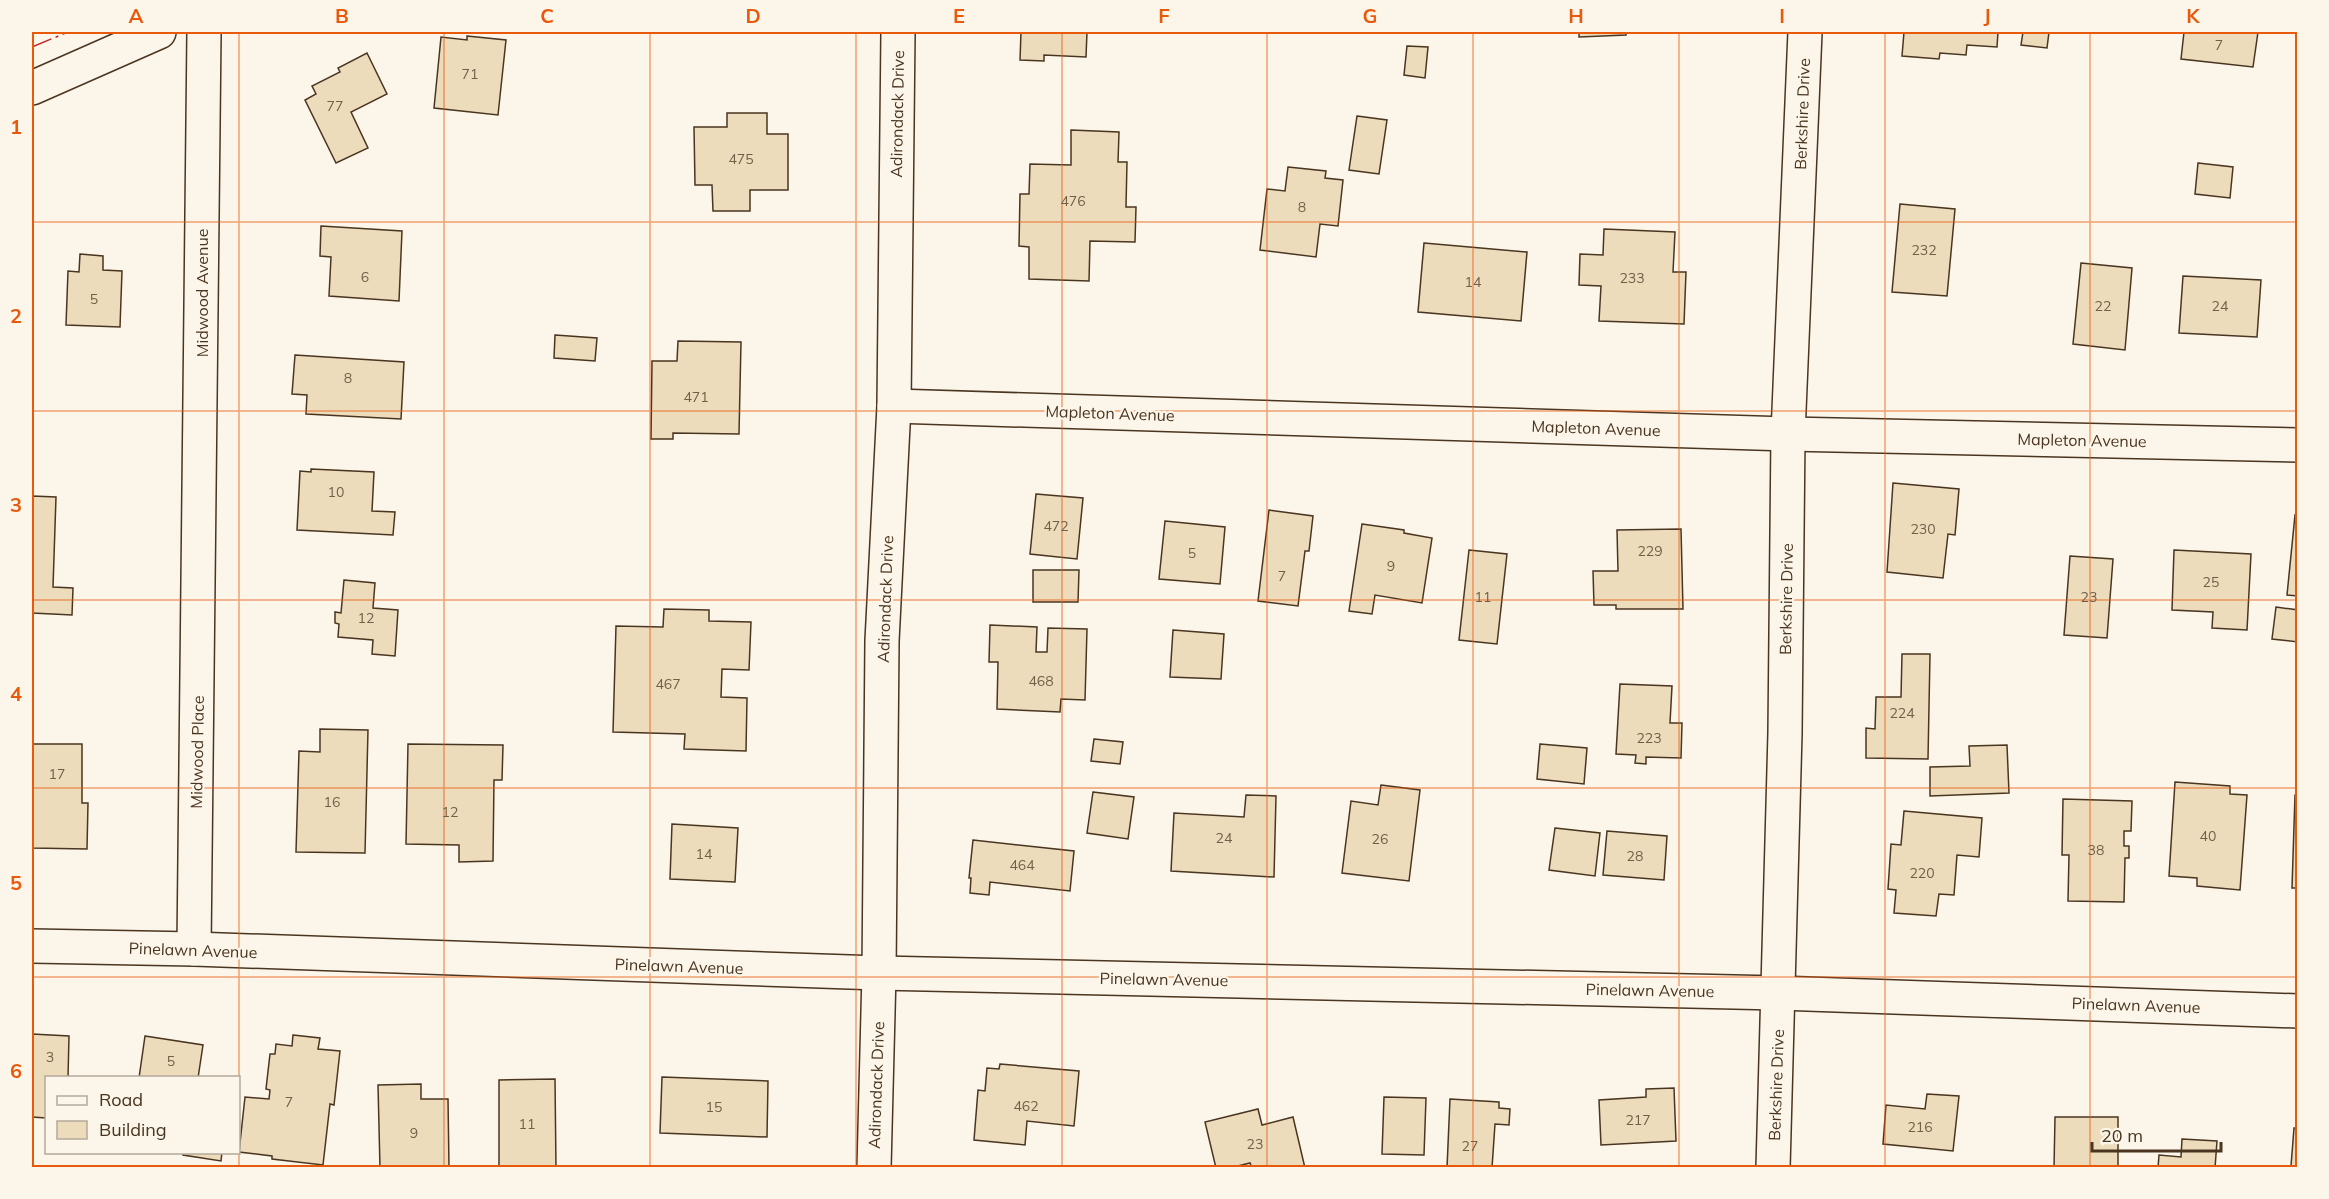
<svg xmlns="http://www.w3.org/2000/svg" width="2329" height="1199" viewBox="0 0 2329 1199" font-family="Mulish,sans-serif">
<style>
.building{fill:#ecdcbc;stroke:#4a3520;stroke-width:1.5}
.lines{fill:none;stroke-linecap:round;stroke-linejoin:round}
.street-casing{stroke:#4a3520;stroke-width:36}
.secondary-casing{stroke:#4a3520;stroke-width:36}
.street{stroke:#fbf6e9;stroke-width:33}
.secondary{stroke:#fbf6e9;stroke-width:33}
.power{stroke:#c62828;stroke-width:1.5;stroke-dasharray:21 4.5 3 4.5;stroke-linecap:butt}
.grid{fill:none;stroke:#e8590c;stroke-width:1.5;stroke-opacity:0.55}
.labels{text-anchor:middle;stroke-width:4.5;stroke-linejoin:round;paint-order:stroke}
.number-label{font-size:14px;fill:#725f47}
.street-label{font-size:16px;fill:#4a3520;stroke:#fbf6e9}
.neatline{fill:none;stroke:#e8590c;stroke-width:2}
.grid-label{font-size:20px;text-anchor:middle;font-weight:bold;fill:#e8590c}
</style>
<rect width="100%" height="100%" fill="#fbf6e9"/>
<g class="building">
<polygon points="1021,32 1087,32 1086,57 1044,55 1044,61 1020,60"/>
<polygon points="1579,32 1626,32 1626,35 1579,37"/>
<polygon points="1904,32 1998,32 1997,47 1967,45 1966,55 1940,53 1939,59 1902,56"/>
<polygon points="2023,32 2049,32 2047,48 2021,45"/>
<polygon points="2184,32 2258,32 2253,67 2181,59"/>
<polygon points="467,36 506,40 498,115 434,108 441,37 467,40"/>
<polygon points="1407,46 1428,47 1425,78 1404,75"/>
<polygon points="367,53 387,94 351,112 368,148 336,163 305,100 316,94 312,86 340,72 338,68"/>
<polygon points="727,113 767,113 767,134 788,134 788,190 750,190 750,211 713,211 712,185 695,185 694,127 727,127"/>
<polygon points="1357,116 1387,120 1379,174 1349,170"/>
<polygon points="1071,130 1119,132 1118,162 1127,162 1126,207 1136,207 1135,242 1090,241 1089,281 1029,279 1029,247 1019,246 1020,194 1029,194 1030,164 1071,165"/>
<polygon points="2198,163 2233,167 2230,198 2195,194"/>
<polygon points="1288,167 1326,171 1325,178 1343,180 1338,226 1320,224 1316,257 1260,250 1267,189 1285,191"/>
<polygon points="1900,204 1955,209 1947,296 1892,292"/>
<polygon points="321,226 402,231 399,301 329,296 331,257 320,256"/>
<polygon points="1604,229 1675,232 1673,272 1686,272 1684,324 1599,321 1601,286 1579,285 1580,254 1603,255"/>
<polygon points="1424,243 1527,252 1521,321 1418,312"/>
<polygon points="80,254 103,256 103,270 122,271 120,327 66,325 68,271 79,272"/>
<polygon points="2081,263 2132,268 2125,350 2073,344"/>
<polygon points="2183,276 2261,280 2257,337 2179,333"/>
<polygon points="555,335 597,338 595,361 554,358"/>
<polygon points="678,341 741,342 739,434 673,433 673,439 651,439 652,361 677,361"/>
<polygon points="295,355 404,362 401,419 306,414 307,395 292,394"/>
<polygon points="311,469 374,472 372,511 395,512 393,535 297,530 300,471 311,472"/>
<polygon points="1893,483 1959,489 1955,535 1948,534 1943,578 1887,572"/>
<polygon points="1036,494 1083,498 1077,559 1030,554"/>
<polygon points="32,496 56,497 53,587 73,588 72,615 32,613"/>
<polygon points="1269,510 1313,516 1309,551 1305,551 1298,606 1258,601"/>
<polygon points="2295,515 2298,516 2298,596 2287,595"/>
<polygon points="1165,521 1225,527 1220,584 1159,579"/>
<polygon points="1362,524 1404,530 1404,533 1432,538 1422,603 1375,595 1372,614 1349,611"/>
<polygon points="1681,529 1683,609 1616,609 1616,605 1594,605 1593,571 1618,571 1617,530"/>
<polygon points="1469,550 1507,554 1497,644 1459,640"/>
<polygon points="2174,550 2251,554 2247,630 2212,628 2213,612 2172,610"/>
<polygon points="2070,556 2113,559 2107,638 2064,635"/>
<polygon points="1033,570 1079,570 1078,602 1033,602"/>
<polygon points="344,580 375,583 373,608 398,610 395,656 372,654 373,640 338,637 339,624 335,623 335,612 341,613"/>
<polygon points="2276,607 2298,610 2298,642 2272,639"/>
<polygon points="664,609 709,610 709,621 751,622 749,670 722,669 721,697 747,698 746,751 684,749 685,734 613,732 616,626 663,627"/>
<polygon points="990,625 1037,627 1036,652 1047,652 1048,628 1087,629 1085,700 1061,699 1060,712 997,709 998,662 989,662"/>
<polygon points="1173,630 1224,634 1221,679 1170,677"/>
<polygon points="1902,654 1930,654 1928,759 1866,758 1866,728 1875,729 1876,697 1901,697"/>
<polygon points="1620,684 1672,686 1670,723 1682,723 1681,758 1646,757 1646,764 1635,763 1636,755 1616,754"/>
<polygon points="320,729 368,730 365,853 296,852 299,751 320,752"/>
<polygon points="1094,739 1123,742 1120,764 1091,761"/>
<polygon points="32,744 82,744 82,803 88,803 87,849 32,848"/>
<polygon points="408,744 503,745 502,780 494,780 493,861 459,862 459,845 406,844"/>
<polygon points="1540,744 1587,748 1584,784 1537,779"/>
<polygon points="2007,745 2009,793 1930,796 1930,767 1970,766 1969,746"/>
<polygon points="2175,782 2230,786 2230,794 2247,795 2240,890 2197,886 2197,878 2169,876"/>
<polygon points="1381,785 1420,790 1409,881 1342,873 1351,801 1378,805"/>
<polygon points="1093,792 1134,797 1128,839 1087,833"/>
<polygon points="1246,795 1276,796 1274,877 1171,871 1174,813 1244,817"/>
<polygon points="2295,795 2298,795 2298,888 2292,888"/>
<polygon points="2063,799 2132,801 2131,831 2124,831 2124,846 2129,846 2129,858 2125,858 2124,902 2068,901 2069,855 2062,855"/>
<polygon points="1904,811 1982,818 1979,857 1957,855 1954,895 1939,894 1936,916 1894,913 1896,890 1888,889 1891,844 1901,845"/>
<polygon points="672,824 738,828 735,882 670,879"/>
<polygon points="1555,828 1600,833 1595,876 1549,870"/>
<polygon points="1607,831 1667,836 1664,880 1603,875"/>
<polygon points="973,840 1074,851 1070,891 990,882 989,895 970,893 971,878 969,878"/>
<polygon points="32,1034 69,1036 68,1078 46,1078 46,1118 32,1117"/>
<polygon points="293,1035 320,1038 318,1049 340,1051 334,1105 330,1104 323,1165 272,1159 272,1156 239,1152 245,1097 269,1099 270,1090 266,1089 270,1054 275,1054 276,1044 292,1046"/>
<polygon points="145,1036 203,1045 198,1078 139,1078"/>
<polygon points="1000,1064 1079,1071 1074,1126 1027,1121 1025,1145 974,1140 978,1090 985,1091 987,1068 999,1069"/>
<polygon points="662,1077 768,1081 767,1137 660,1133"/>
<polygon points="555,1079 556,1168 499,1168 499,1080"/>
<polygon points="421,1084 421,1099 448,1099 449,1168 380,1168 378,1085"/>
<polygon points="1674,1088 1676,1141 1601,1145 1599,1100 1646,1097 1646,1089"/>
<polygon points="1927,1094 1959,1096 1953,1151 1883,1144 1886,1105 1925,1109"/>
<polygon points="1384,1097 1426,1098 1424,1155 1382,1154"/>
<polygon points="1450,1099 1499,1102 1499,1108 1510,1109 1509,1125 1495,1124 1492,1168 1447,1168"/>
<polygon points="1258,1109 1262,1125 1293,1117 1305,1168 1252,1168 1250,1163 1230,1168 1216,1168 1205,1122"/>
<polygon points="2055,1117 2118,1117 2118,1168 2054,1168"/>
<polygon points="2294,1128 2298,1128 2298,1167 2291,1166"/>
<polygon points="2182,1139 2217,1141 2215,1168 2158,1168 2159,1155 2181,1157"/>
<polygon points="183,1152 222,1152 221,1161 183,1155"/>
</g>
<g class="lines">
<defs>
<g id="street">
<polyline points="894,406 1788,434 2298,445"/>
<polyline points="32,946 194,949 879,973 1778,993 2298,1011"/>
<polyline points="194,949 204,32"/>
<polyline points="874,1168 879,973 882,641 894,406 898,32"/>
<polyline points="1773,1168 1785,733 1788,434 1805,32"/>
</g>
<polyline id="secondary" points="32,88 159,32"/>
</defs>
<use href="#street" class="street-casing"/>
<use href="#secondary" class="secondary-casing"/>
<use href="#street" class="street"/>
<use href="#secondary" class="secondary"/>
<polyline class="power" points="32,47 68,32"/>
</g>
<path class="grid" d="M239 32V1168M444 32V1168M650 32V1168M856 32V1168M1062 32V1168M1267 32V1168M1473 32V1168M1679 32V1168M1885 32V1168M2090 32V1168M32 222H2298M32 411H2298M32 600H2298M32 788H2298M32 977H2298"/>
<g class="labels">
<g class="number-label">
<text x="2219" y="50">7</text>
<text x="470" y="79">71</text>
<text x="335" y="111">77</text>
<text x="741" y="164">475</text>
<text x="1073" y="206">476</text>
<text x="1302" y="212">8</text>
<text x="1924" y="255">232</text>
<text x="365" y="282">6</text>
<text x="1632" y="283">233</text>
<text x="1473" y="287">14</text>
<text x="94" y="304">5</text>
<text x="2103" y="311">22</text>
<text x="2220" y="311">24</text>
<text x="348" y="383">8</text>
<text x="696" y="402">471</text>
<text x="336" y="497">10</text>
<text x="1056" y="531">472</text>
<text x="1923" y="534">230</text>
<text x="1650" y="556">229</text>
<text x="1192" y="558">5</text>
<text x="1391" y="571">9</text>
<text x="1282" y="581">7</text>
<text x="2211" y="587">25</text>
<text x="1483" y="602">11</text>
<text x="2089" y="602">23</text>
<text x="366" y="623">12</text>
<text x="1041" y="686">468</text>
<text x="668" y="689">467</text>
<text x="1902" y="718">224</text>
<text x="1649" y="743">223</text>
<text x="57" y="779">17</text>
<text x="332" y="807">16</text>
<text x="450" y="817">12</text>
<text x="2208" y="841">40</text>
<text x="1224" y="843">24</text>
<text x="1380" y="844">26</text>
<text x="2096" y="855">38</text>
<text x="704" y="859">14</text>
<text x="1635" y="861">28</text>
<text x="1022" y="870">464</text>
<text x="1922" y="878">220</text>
<text x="50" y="1062">3</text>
<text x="171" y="1066">5</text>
<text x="289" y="1107">7</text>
<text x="1026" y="1111">462</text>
<text x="714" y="1112">15</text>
<text x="1638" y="1125">217</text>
<text x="527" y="1129">11</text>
<text x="1920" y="1132">216</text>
<text x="414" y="1138">9</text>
<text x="1255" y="1149">23</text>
<text x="1470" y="1151">27</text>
</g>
<g class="street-label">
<text transform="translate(897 114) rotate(-89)" y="6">Adirondack Drive</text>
<text transform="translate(1802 114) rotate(-88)" y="6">Berkshire Drive</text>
<text transform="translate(202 293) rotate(-90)" y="6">Midwood Avenue</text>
<text transform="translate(1110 413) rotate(2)" y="6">Mapleton Avenue</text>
<text transform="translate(1596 428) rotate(2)" y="6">Mapleton Avenue</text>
<text transform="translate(2082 440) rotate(1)" y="6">Mapleton Avenue</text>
<text transform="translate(885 599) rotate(-88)" y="6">Adirondack Drive</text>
<text transform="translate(1786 599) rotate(-89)" y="6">Berkshire Drive</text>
<text transform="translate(197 752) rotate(-89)" y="6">Midwood Place</text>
<text transform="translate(193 950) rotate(2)" y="6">Pinelawn Avenue</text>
<text transform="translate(679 966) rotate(2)" y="6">Pinelawn Avenue</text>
<text transform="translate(1164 979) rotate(1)" y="6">Pinelawn Avenue</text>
<text transform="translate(1650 990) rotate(1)" y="6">Pinelawn Avenue</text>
<text transform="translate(2136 1005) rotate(2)" y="6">Pinelawn Avenue</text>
<text transform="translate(876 1085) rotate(-88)" y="6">Adirondack Drive</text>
<text transform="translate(1776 1085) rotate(-88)" y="6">Berkshire Drive</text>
</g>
</g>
<rect width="2329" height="1199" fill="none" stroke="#fbf6e9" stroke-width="66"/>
<rect x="45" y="1076" width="195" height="78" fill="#fbf6e9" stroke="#b4a999" stroke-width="1.5"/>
<rect x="57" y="1096" width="30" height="9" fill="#fbf6e9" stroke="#b4a999" stroke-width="1.5"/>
<text x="99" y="1106" font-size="18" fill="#4a3520">Road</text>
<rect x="57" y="1121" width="30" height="18" fill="#ecdcbc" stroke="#b4a999" stroke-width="1.5"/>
<text x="99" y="1136" font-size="18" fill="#4a3520">Building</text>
<path d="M2092 1142v9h129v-9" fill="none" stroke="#4a3520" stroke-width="3"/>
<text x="2101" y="1142" font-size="18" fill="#4a3520" stroke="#fbf6e9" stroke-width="4.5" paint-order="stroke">20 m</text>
<rect x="33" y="33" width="2263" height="1133" class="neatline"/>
<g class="grid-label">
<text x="136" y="23">A</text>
<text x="342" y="23">B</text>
<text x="547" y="23">C</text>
<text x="753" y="23">D</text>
<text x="959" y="23">E</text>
<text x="1164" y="23">F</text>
<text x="1370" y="23">G</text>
<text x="1576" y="23">H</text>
<text x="1782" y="23">I</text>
<text x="1987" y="23">J</text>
<text x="2193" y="23">K</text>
<text x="16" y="134">1</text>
<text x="16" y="323">2</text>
<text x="16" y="512">3</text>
<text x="16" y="701">4</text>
<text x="16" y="890">5</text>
<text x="16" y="1078">6</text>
</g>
</svg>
